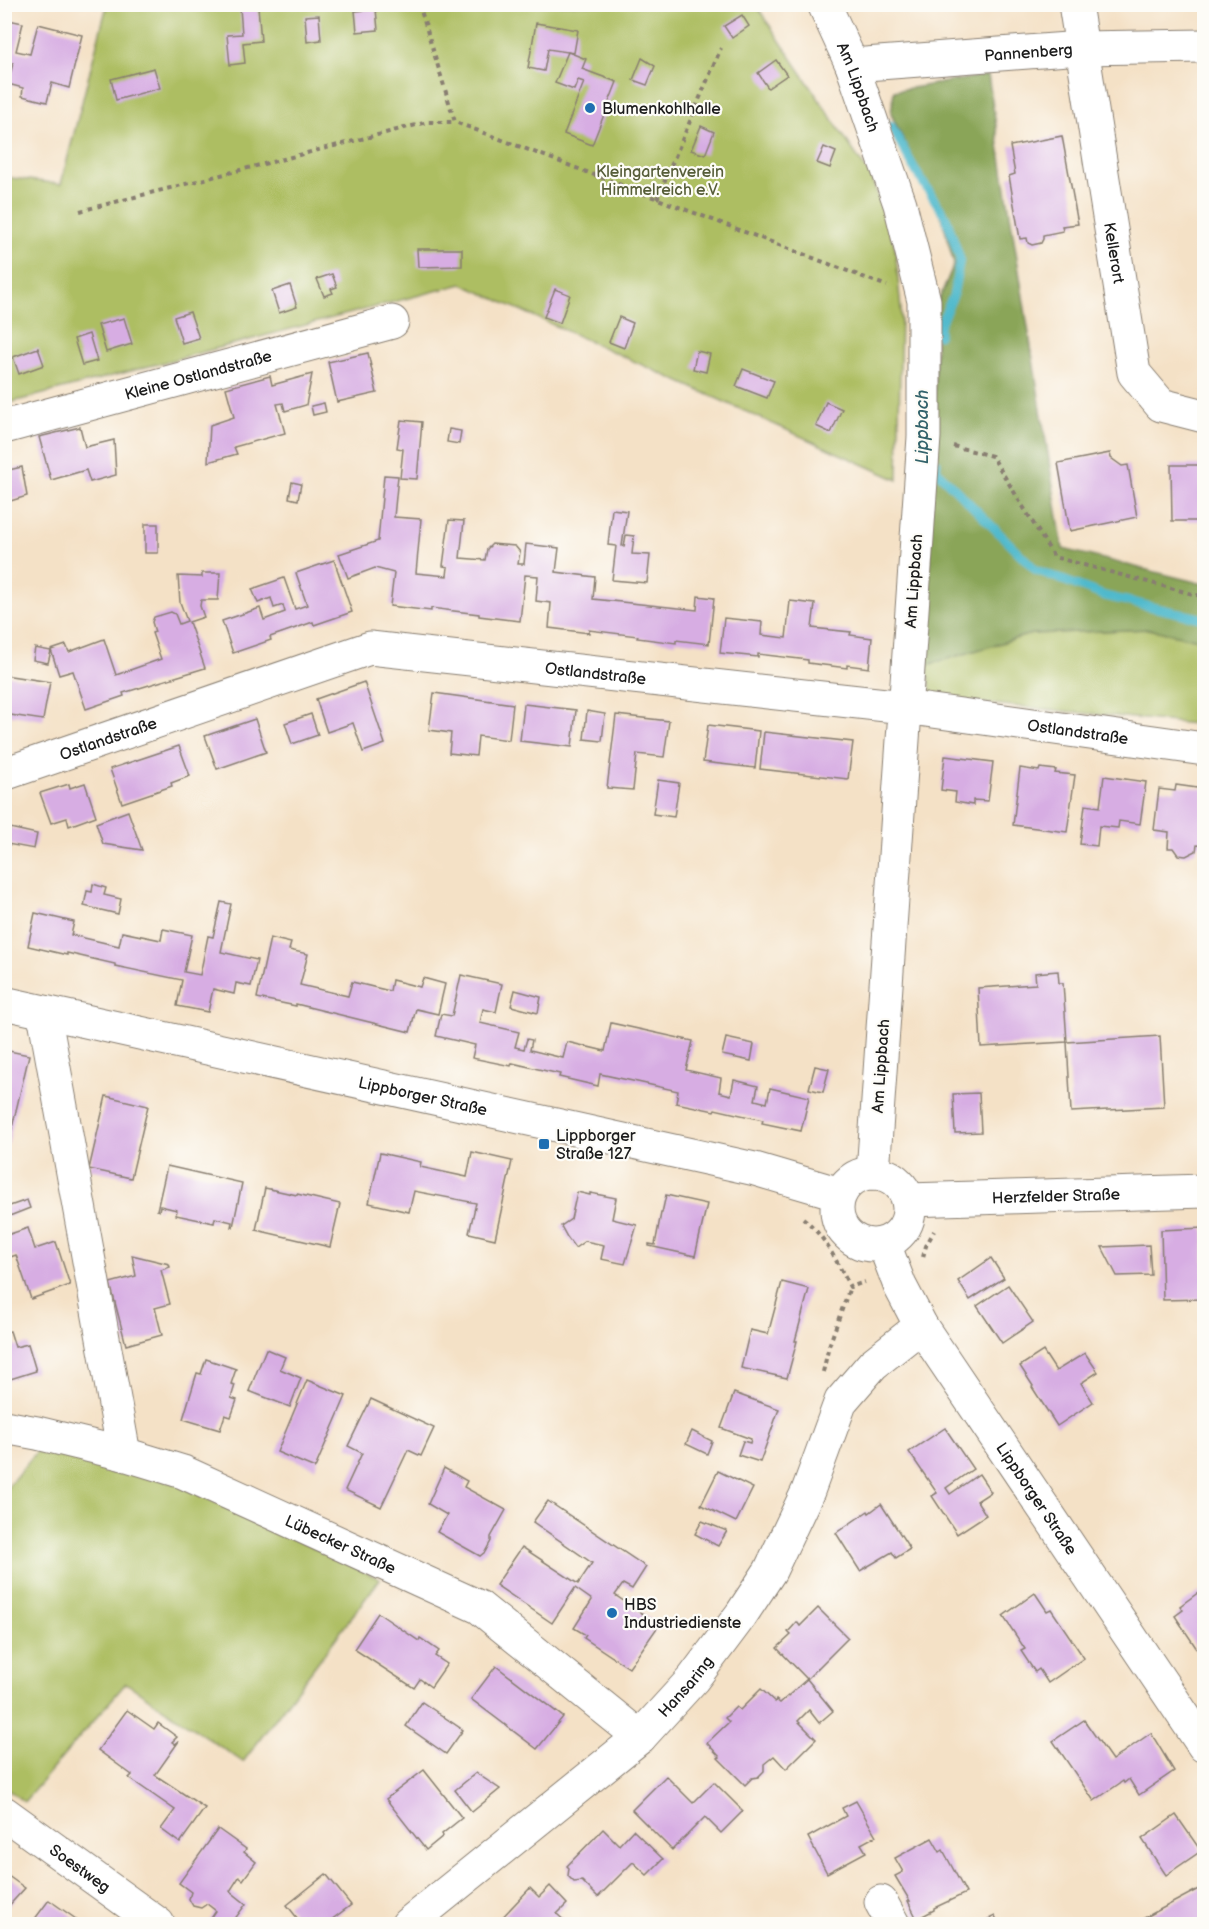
<svg xmlns="http://www.w3.org/2000/svg" width="1209" height="1929" viewBox="0 0 1209 1929" font-family="'Balsamiq Sans',sans-serif">
<style>
.green{fill:#adbe62;stroke:#646d3f;stroke-width:1.5}
.forest{fill:#8aa558;stroke:#53603a;stroke-width:1.5}
.lines{fill:none;stroke-linecap:round;stroke-linejoin:round}
.stream{stroke:#4fb9cc;stroke-width:9}
.building{fill:#d7ade3}
.minor-casing{stroke:#887e71;stroke-width:35}
.major-casing{stroke:#887e71;stroke-width:35}
.path{stroke:#887e71;stroke-width:4;stroke-dasharray:4.5 4.5;stroke-linecap:butt}
.minor{stroke:#fff;stroke-width:33}
.major{stroke:#fff;stroke-width:33}
.poi-dot{fill:#1f6fb2;stroke:#fdfcf7;stroke-width:2}
.labels{text-anchor:middle;stroke-width:4.5;stroke-linejoin:round;paint-order:stroke}
.street-label{font-size:16px;fill:#1c1c1c;stroke:#fdfcf7}
.poi-label{font-size:16px;fill:#1c1c1c;stroke:#fdfcf7;text-anchor:start}
.park-label{font-size:16px;fill:#565d38;stroke:#fdfcf7}
.water-label{font-size:18px;font-style:italic;fill:#33636b;stroke:#fdfcf7}
</style>
<rect width="100%" height="100%" fill="#fdfcf7"/>
<filter id="ink" filterUnits="userSpaceOnUse"><feTurbulence type="fractalNoise" baseFrequency=".0167" numOctaves="2"/><feDisplacementMap in="SourceGraphic" scale="12" xChannelSelector="R" yChannelSelector="G"/><feConvolveMatrix kernelMatrix="1 2 1 2 8 2 1 2 1" color-interpolation-filters="sRGB"/></filter>
<filter id="wash" filterUnits="userSpaceOnUse"><feTurbulence type="fractalNoise" baseFrequency=".008" numOctaves="4" result="noise"/><feDisplacementMap in="SourceGraphic" scale="24" xChannelSelector="R" yChannelSelector="G"/><feGaussianBlur stdDeviation="1.35" result="paint"/><feColorMatrix in="noise" values="0 0 0 0 0 0 0 0 0 0 0 0 0 0 0 0 0 1.4 0 .05"/><feComposite in="paint" operator="in"/></filter>
<g filter="url(#wash)">
<rect width="100%" height="100%" fill="#f4e1c6"/>
<g class="green">
<polygon points="107,5 756,5 871,177 895,247 901,310 898,480 462,284 5,404 4,177 61,184"/>
<polygon points="1149,629 1204,641 1204,725 932,698 927,665 1031,634"/>
<polygon points="42,1445 173,1482 380,1579 243,1762 126,1683 24,1802 5,1787 4,1491"/>
</g>
<polygon class="forest" points="988,75 1063,549 1204,584 1204,641 1149,629 1031,634 927,665 937,304 954,264 943,221 891,114 894,91"/>
<g class="lines">
<g class="stream">
<polyline points="891,126 918,175 946,217 960,259 953,296 939,326 939,335"/>
<polyline points="937,463 936,470 1036,570 1105,596 1204,619"/>
</g>
</g>
<g id="blocks">
<g class="building">
<polygon points="258,7 261,41 243,43 245,63 230,65 227,35 242,34 240,8"/>
<polygon points="376,9 378,30 357,32 355,11"/>
<polygon points="319,15 321,40 307,42 305,16"/>
<polygon points="742,15 749,26 732,38 724,26"/>
<polygon points="4,19 23,23 16,51 30,54 38,24 82,35 69,88 52,83 47,102 22,96 23,88 8,84 13,63 4,61"/>
<polygon points="536,23 578,30 574,53 548,49 544,71 528,68"/>
<polygon points="568,52 586,59 582,69 617,82 592,145 564,134 584,82 578,80 574,90 555,83"/>
<polygon points="642,58 655,66 647,85 633,80"/>
<polygon points="776,60 787,75 768,88 758,73"/>
<polygon points="154,68 160,88 116,100 111,79"/>
<polygon points="701,126 714,132 705,155 691,150"/>
<polygon points="1062,136 1078,224 1062,226 1063,231 1043,235 1043,239 1041,243 1032,245 1028,243 1027,238 1020,239 1009,176 1015,174 1010,146"/>
<polygon points="824,147 836,152 830,168 817,163"/>
<polygon points="417,249 462,249 462,266 418,267"/>
<polygon points="332,274 337,287 331,289 333,293 324,296 317,279"/>
<polygon points="290,285 297,307 279,313 272,291"/>
<polygon points="555,289 570,295 560,323 544,317"/>
<polygon points="190,312 199,338 182,343 174,317"/>
<polygon points="619,317 633,323 624,348 609,342"/>
<polygon points="124,318 132,344 106,352 98,325"/>
<polygon points="89,334 97,361 82,365 74,339"/>
<polygon points="38,348 44,365 19,374 13,357"/>
<polygon points="697,351 710,354 706,372 693,369"/>
<polygon points="368,353 377,393 337,402 328,362"/>
<polygon points="743,369 774,381 767,398 736,386"/>
<polygon points="312,374 306,405 285,411 283,403 277,404 285,433 234,447 237,454 208,462 210,425 234,417 226,388 270,376 272,385"/>
<polygon points="826,402 842,409 831,433 816,426"/>
<polygon points="324,403 326,412 313,415 311,406"/>
<polygon points="401,420 422,422 417,479 400,478 403,449 397,448"/>
<polygon points="80,427 85,447 114,440 116,475 90,482 86,470 51,480 39,437"/>
<polygon points="449,429 461,431 459,444 447,442"/>
<polygon points="1110,453 1111,458 1122,466 1128,465 1137,517 1070,531 1058,463"/>
<polygon points="1171,465 1204,465 1204,521 1172,521"/>
<polygon points="22,467 27,496 4,503 4,471"/>
<polygon points="384,475 398,476 394,517 421,519 416,573 447,576 448,567 443,566 449,520 464,521 460,558 485,560 487,549 492,544 515,546 520,552 518,564 524,564 526,544 559,548 556,572 595,577 593,599 697,610 698,596 714,598 709,644 676,640 676,643 637,638 638,636 589,630 589,633 549,628 551,603 536,601 538,576 525,575 520,621 479,616 479,614 454,611 431,608 431,611 390,606 394,573 375,568 348,578 339,554 378,541"/>
<polygon points="292,482 301,484 298,500 289,498"/>
<polygon points="612,509 627,511 622,546 624,547 626,535 634,536 632,554 650,555 647,583 612,580 616,546 608,545"/>
<rect x="145" y="524" width="13" height="29"/>
<polygon points="334,560 352,612 314,625 313,622 270,637 271,640 233,653 222,621 260,608 264,620 285,612 283,605 274,608 271,598 258,603 252,589 284,578 295,609 307,605 296,573"/>
<polygon points="202,573 220,573 218,600 201,600 200,606 204,617 189,622 205,668 123,693 124,696 86,709 73,671 59,675 51,650 66,645 69,652 104,639 116,675 161,659 152,633 155,632 152,622 154,617 171,612 175,614 179,624 187,621 180,602 178,576 202,577"/>
<polygon points="790,601 815,604 812,628 851,632 850,635 872,638 869,668 847,665 847,668 808,663 808,660 758,654 758,657 720,653 724,618 762,622 761,635 786,638"/>
<polygon points="35,648 51,651 48,663 33,660"/>
<polygon points="4,675 50,682 43,720 4,714"/>
<polygon points="364,682 385,744 363,752 353,723 327,732 316,699"/>
<polygon points="434,693 513,704 509,740 478,736 476,756 449,753 451,733 429,730"/>
<polygon points="524,704 576,710 572,747 520,741"/>
<polygon points="587,711 605,714 602,741 584,739"/>
<polygon points="311,714 318,735 292,744 285,723"/>
<polygon points="616,715 669,721 664,757 637,754 633,790 607,788"/>
<polygon points="255,719 266,752 217,769 205,736"/>
<polygon points="708,725 759,731 755,768 703,762"/>
<polygon points="764,732 853,742 848,779 760,769"/>
<polygon points="179,746 190,776 171,783 172,786 122,803 110,769"/>
<polygon points="945,756 993,762 988,801 973,800 973,805 955,802 956,792 941,790"/>
<polygon points="1020,768 1039,771 1040,768 1056,770 1055,773 1075,775 1067,832 1013,825"/>
<polygon points="1104,776 1146,782 1140,824 1119,821 1118,828 1099,826 1097,846 1080,844 1085,805 1100,807"/>
<polygon points="658,780 679,783 674,817 653,814"/>
<polygon points="85,783 96,816 69,826 67,818 51,823 40,793 69,784 70,788"/>
<polygon points="1176,785 1204,789 1204,846 1197,845 1196,851 1186,856 1178,855 1173,848 1168,848 1169,832 1154,830 1159,789 1175,791"/>
<polygon points="128,811 142,850 103,844 96,823"/>
<polygon points="10,828 37,834 34,849 7,844"/>
<polygon points="93,884 106,888 104,895 121,899 118,914 84,906 87,891 92,892"/>
<polygon points="221,902 231,904 221,952 257,960 251,986 236,983 234,994 213,989 208,1012 177,1006 182,980 115,966 115,964 67,953 67,955 28,946 35,913 74,922 71,935 119,946 122,932 161,940 163,929 192,935 184,972 200,975 208,936 213,937"/>
<polygon points="270,938 291,943 289,950 308,954 300,985 348,996 352,982 390,991 392,980 420,987 423,978 445,984 438,1014 416,1009 410,1032 296,1004 296,1006 257,998"/>
<polygon points="1058,971 1059,983 1063,983 1067,1042 981,1047 978,988 1036,984 1035,973"/>
<polygon points="461,975 502,984 496,1012 483,1009 480,1023 519,1032 515,1047 524,1049 527,1039 532,1040 530,1050 563,1058 567,1042 605,1051 611,1023 693,1041 686,1070 721,1078 719,1092 731,1095 734,1080 758,1086 755,1100 767,1103 770,1088 809,1097 801,1131 762,1123 763,1120 715,1109 714,1111 676,1103 678,1091 642,1083 600,1074 598,1086 559,1077 560,1074 512,1063 511,1066 472,1058 475,1045 436,1036 441,1014 452,1016"/>
<polygon points="515,990 541,997 538,1013 511,1006"/>
<polygon points="1160,1036 1164,1107 1071,1112 1067,1042"/>
<polygon points="726,1038 754,1044 751,1061 722,1055"/>
<polygon points="4,1050 29,1055 8,1145 4,1144"/>
<polygon points="815,1066 829,1069 823,1092 809,1089"/>
<polygon points="979,1093 981,1132 955,1133 953,1094"/>
<polygon points="106,1096 148,1106 131,1178 89,1169"/>
<polygon points="472,1152 512,1161 495,1239 469,1233 476,1203 414,1191 409,1212 369,1203 380,1153 421,1162 420,1167 467,1177"/>
<polygon points="167,1166 242,1183 233,1227 231,1227 232,1222 215,1218 214,1223 176,1215 177,1210 160,1206 159,1211 157,1210"/>
<polygon points="265,1188 297,1195 297,1194 340,1204 330,1247 256,1230"/>
<polygon points="577,1192 590,1195 590,1193 616,1198 612,1219 637,1225 625,1264 601,1259 604,1245 585,1241 575,1248 567,1237 561,1226 571,1219"/>
<polygon points="666,1195 707,1204 695,1256 649,1246 649,1244 655,1245 661,1213 662,1213"/>
<polygon points="27,1200 30,1208 7,1217 4,1208"/>
<polygon points="28,1228 35,1249 56,1242 70,1285 31,1299 16,1255 5,1259 4,1257 4,1236"/>
<polygon points="1204,1228 1204,1299 1163,1300 1161,1230"/>
<polygon points="1149,1245 1151,1275 1117,1276 1102,1247"/>
<polygon points="132,1255 169,1264 170,1267 161,1270 170,1304 155,1308 162,1335 126,1345 110,1283 136,1276"/>
<polygon points="991,1258 1004,1278 970,1300 958,1281"/>
<polygon points="782,1282 809,1289 795,1341 797,1341 787,1378 741,1368 750,1330 768,1334"/>
<polygon points="1008,1285 1033,1322 1002,1343 977,1306"/>
<polygon points="10,1331 15,1347 28,1344 36,1371 4,1381 4,1332"/>
<polygon points="266,1349 285,1357 280,1369 301,1378 290,1407 249,1391"/>
<polygon points="1043,1351 1056,1371 1085,1353 1098,1372 1081,1383 1093,1402 1057,1426 1032,1387 1033,1386 1020,1366"/>
<polygon points="206,1359 236,1369 231,1384 235,1385 231,1398 237,1400 231,1417 225,1415 220,1430 183,1419 197,1373 201,1374"/>
<polygon points="307,1380 346,1396 315,1468 277,1452"/>
<polygon points="734,1393 779,1409 760,1462 738,1455 743,1441 750,1443 751,1439 721,1428"/>
<polygon points="371,1399 434,1428 421,1456 408,1450 381,1507 345,1490 362,1453 348,1446"/>
<polygon points="945,1428 973,1469 946,1488 950,1494 979,1474 991,1492 977,1501 986,1515 957,1534 932,1496 937,1493 909,1452"/>
<polygon points="692,1431 712,1441 707,1454 686,1444"/>
<polygon points="444,1468 467,1481 464,1487 506,1510 491,1537 491,1541 485,1552 480,1556 437,1532 447,1515 428,1504"/>
<polygon points="718,1471 753,1488 736,1522 701,1505"/>
<polygon points="548,1501 646,1567 632,1589 623,1584 615,1595 659,1625 629,1668 584,1638 586,1635 574,1628 592,1600 575,1588 552,1623 496,1585 522,1547 578,1584 592,1563 533,1522"/>
<polygon points="881,1504 910,1549 896,1558 892,1552 860,1571 836,1533 868,1511 869,1513"/>
<polygon points="702,1521 727,1531 718,1546 695,1534"/>
<polygon points="1199,1592 1202,1597 1204,1596 1204,1652 1201,1655 1175,1616 1183,1610 1180,1606"/>
<polygon points="1035,1593 1047,1611 1051,1609 1084,1658 1048,1683 1039,1669 1035,1672 1021,1651 1025,1649 1003,1616"/>
<polygon points="818,1608 848,1638 807,1679 833,1711 819,1723 809,1710 798,1721 816,1739 786,1769 774,1756 764,1764 764,1771 758,1777 752,1778 745,1785 718,1758 720,1757 707,1743 729,1722 725,1718 736,1707 740,1710 761,1689 775,1702 776,1700 780,1703 807,1679 777,1648 791,1635 788,1632 797,1622 800,1626"/>
<polygon points="378,1613 419,1641 420,1638 439,1651 435,1656 447,1664 431,1687 420,1679 414,1688 354,1649"/>
<polygon points="496,1666 563,1717 537,1749 471,1699"/>
<polygon points="422,1702 463,1730 446,1754 406,1726"/>
<polygon points="127,1710 154,1729 158,1723 177,1737 172,1742 175,1744 179,1741 155,1775 205,1808 180,1843 161,1829 175,1810 129,1778 132,1775 98,1750"/>
<polygon points="1084,1720 1112,1760 1151,1733 1174,1771 1139,1795 1129,1779 1124,1783 1123,1781 1094,1801 1053,1741"/>
<polygon points="424,1770 462,1818 442,1834 443,1836 426,1850 386,1799"/>
<polygon points="476,1773 500,1789 472,1812 455,1790"/>
<polygon points="666,1776 693,1803 714,1782 743,1811 721,1833 705,1817 672,1850 632,1810"/>
<polygon points="856,1801 876,1836 861,1844 866,1852 827,1873 808,1837 846,1816 842,1808"/>
<polygon points="1176,1815 1201,1851 1166,1875 1142,1839"/>
<polygon points="218,1829 246,1849 244,1852 256,1862 243,1880 239,1877 230,1891 246,1904 231,1924 210,1924 208,1923 216,1911 207,1904 201,1908 193,1906 189,1899 191,1892 179,1883"/>
<polygon points="603,1829 619,1845 633,1830 663,1859 647,1875 633,1862 598,1897 582,1881 574,1882 568,1876 569,1868 567,1866"/>
<polygon points="932,1838 940,1852 943,1850 966,1893 934,1908 934,1910 917,1919 908,1901 910,1901 895,1876 903,1872 895,1858"/>
<polygon points="4,1873 25,1888 4,1911"/>
<polygon points="326,1874 351,1905 327,1923 329,1924 291,1924 298,1919 287,1905"/>
<polygon points="550,1886 567,1904 557,1914 568,1924 496,1924 530,1888 539,1897"/>
<polygon points="1204,1886 1204,1924 1133,1924"/>
<polygon points="49,1900 83,1924 31,1924"/>
<polygon points="995,1916 999,1924 978,1924"/>
</g>
</g>
</g>
<g filter="url(#ink)">
<use href="#blocks" fill-opacity="0" stroke="#887e71" stroke-width="1.5"/>
<g class="lines">
<defs>
<g id="minor">
<path id="s1" d="M824 4 852 65 900 204 924 301V437L873 1173"/>
<path id="s2" d="M1075 4 1134 373 1161 405 1204 416"/>
<path id="s3" d="M852 65 1081 48 1204 46"/>
<path id="s4" d="M4 427 392 322"/>
<path id="s5" d="M4 774 370 648 904 707 1204 749"/>
<polyline points="44,1013 124,1454"/>
<path id="s6" d="M884 1244 900 1286 921 1326 1204 1746"/>
<path id="s7" d="M4 1427 37 1433 124 1454 183 1472 479 1607 640 1737"/>
<path id="s8" d="M4 1813 158 1924"/>
<polyline points="881,1902 893,1924"/>
<path id="s9" d="M408 1924 640 1737 693 1679 741 1615 770 1571 808 1491 841 1401 873 1364 921 1326"/>
</g>
<g id="major">
<path id="s10" d="M4 1003 755 1169 840 1194"/>
<circle cx="873" cy="1209" r="36"/>
<path id="s11" d="M908 1200 1204 1191"/>
</g>
</defs>
<use href="#minor" class="minor-casing"/>
<use href="#major" class="major-casing"/>
<g class="path">
<polyline points="419,4 455,122 887,286"/>
<polyline points="657,199 721,48"/>
<polyline points="80,211 428,122 455,122"/>
<polyline points="953,446 992,456 1054,557 1204,597"/>
<path d="M803 1218C825 1236 837 1262 850 1287L865 1282"/>
<polyline points="923,1257 926,1246 934,1231"/>
<polyline points="823,1372 829,1346 850,1287"/>
<polyline points="4,1474 14,1462"/>
</g>
<use href="#minor" class="minor"/>
<use href="#major" class="major"/>
</g>
</g>
<g class="poi-dot">
<circle cx="590" cy="108" r="6"/>
<rect x="538" y="1138" width="12" height="12" rx="3"/>
<circle cx="612" cy="1613" r="6"/>
</g>
<g class="labels">
<g class="street-label">
<text dy="6" stroke="none"><textPath href="#s3" startOffset="177">Pannenberg</textPath></text>
<text dy="6" stroke="none"><textPath href="#s1" startOffset="90">Am Lippbach</textPath></text>
<text dy="6" stroke="none"><textPath href="#s2" startOffset="252">Kellerort</textPath></text>
<text dy="6" stroke="none"><textPath href="#s4" startOffset="201">Kleine Ostlandstraße</textPath></text>
<text transform="translate(913 581) rotate(-86)" y="6">Am Lippbach</text>
<text dy="6" stroke="none"><textPath href="#s5" startOffset="614">Ostlandstraße</textPath></text>
<text dy="6" stroke="none"><textPath href="#s5" startOffset="1100">Ostlandstraße</textPath></text>
<text dy="6" stroke="none"><textPath href="#s5" startOffset="110">Ostlandstraße</textPath></text>
<text transform="translate(880 1066) rotate(-86)" y="6">Am Lippbach</text>
<text dy="6" stroke="none"><textPath href="#s10" startOffset="429">Lippborger Straße</textPath></text>
<text dy="6" stroke="none"><textPath href="#s11" startOffset="148">Herzfelder Straße</textPath></text>
<text dy="6" stroke="none"><textPath href="#s6" startOffset="298">Lippborger Straße</textPath></text>
<text dy="6" stroke="none"><textPath href="#s7" startOffset="358">Lübecker Straße</textPath></text>
<text dy="6" stroke="none"><textPath href="#s9" startOffset="366">Hansaring</textPath></text>
<text dy="6" stroke="none"><textPath href="#s8" startOffset="94">Soestweg</textPath></text>
</g>
<g class="poi-label">
<text x="602" y="114">Blumenkohlhalle</text>
<text x="556" y="1141">Lippborger<tspan x="556" dy="18">Straße 127</tspan></text>
<text x="624" y="1610">HBS<tspan x="624" dy="18">Industriedienste</tspan></text>
</g>
<g class="park-label">
<text x="660" y="177">Kleingartenverein<tspan x="660" dy="18">Himmelreich e.V.</tspan></text>
</g>
<g class="water-label">
<text transform="translate(922 427) rotate(-90)" y="6">Lippbach</text>
</g>
</g>
<rect width="1209" height="1929" fill="none" stroke="#fdfcf7" stroke-width="24"/>
</svg>
